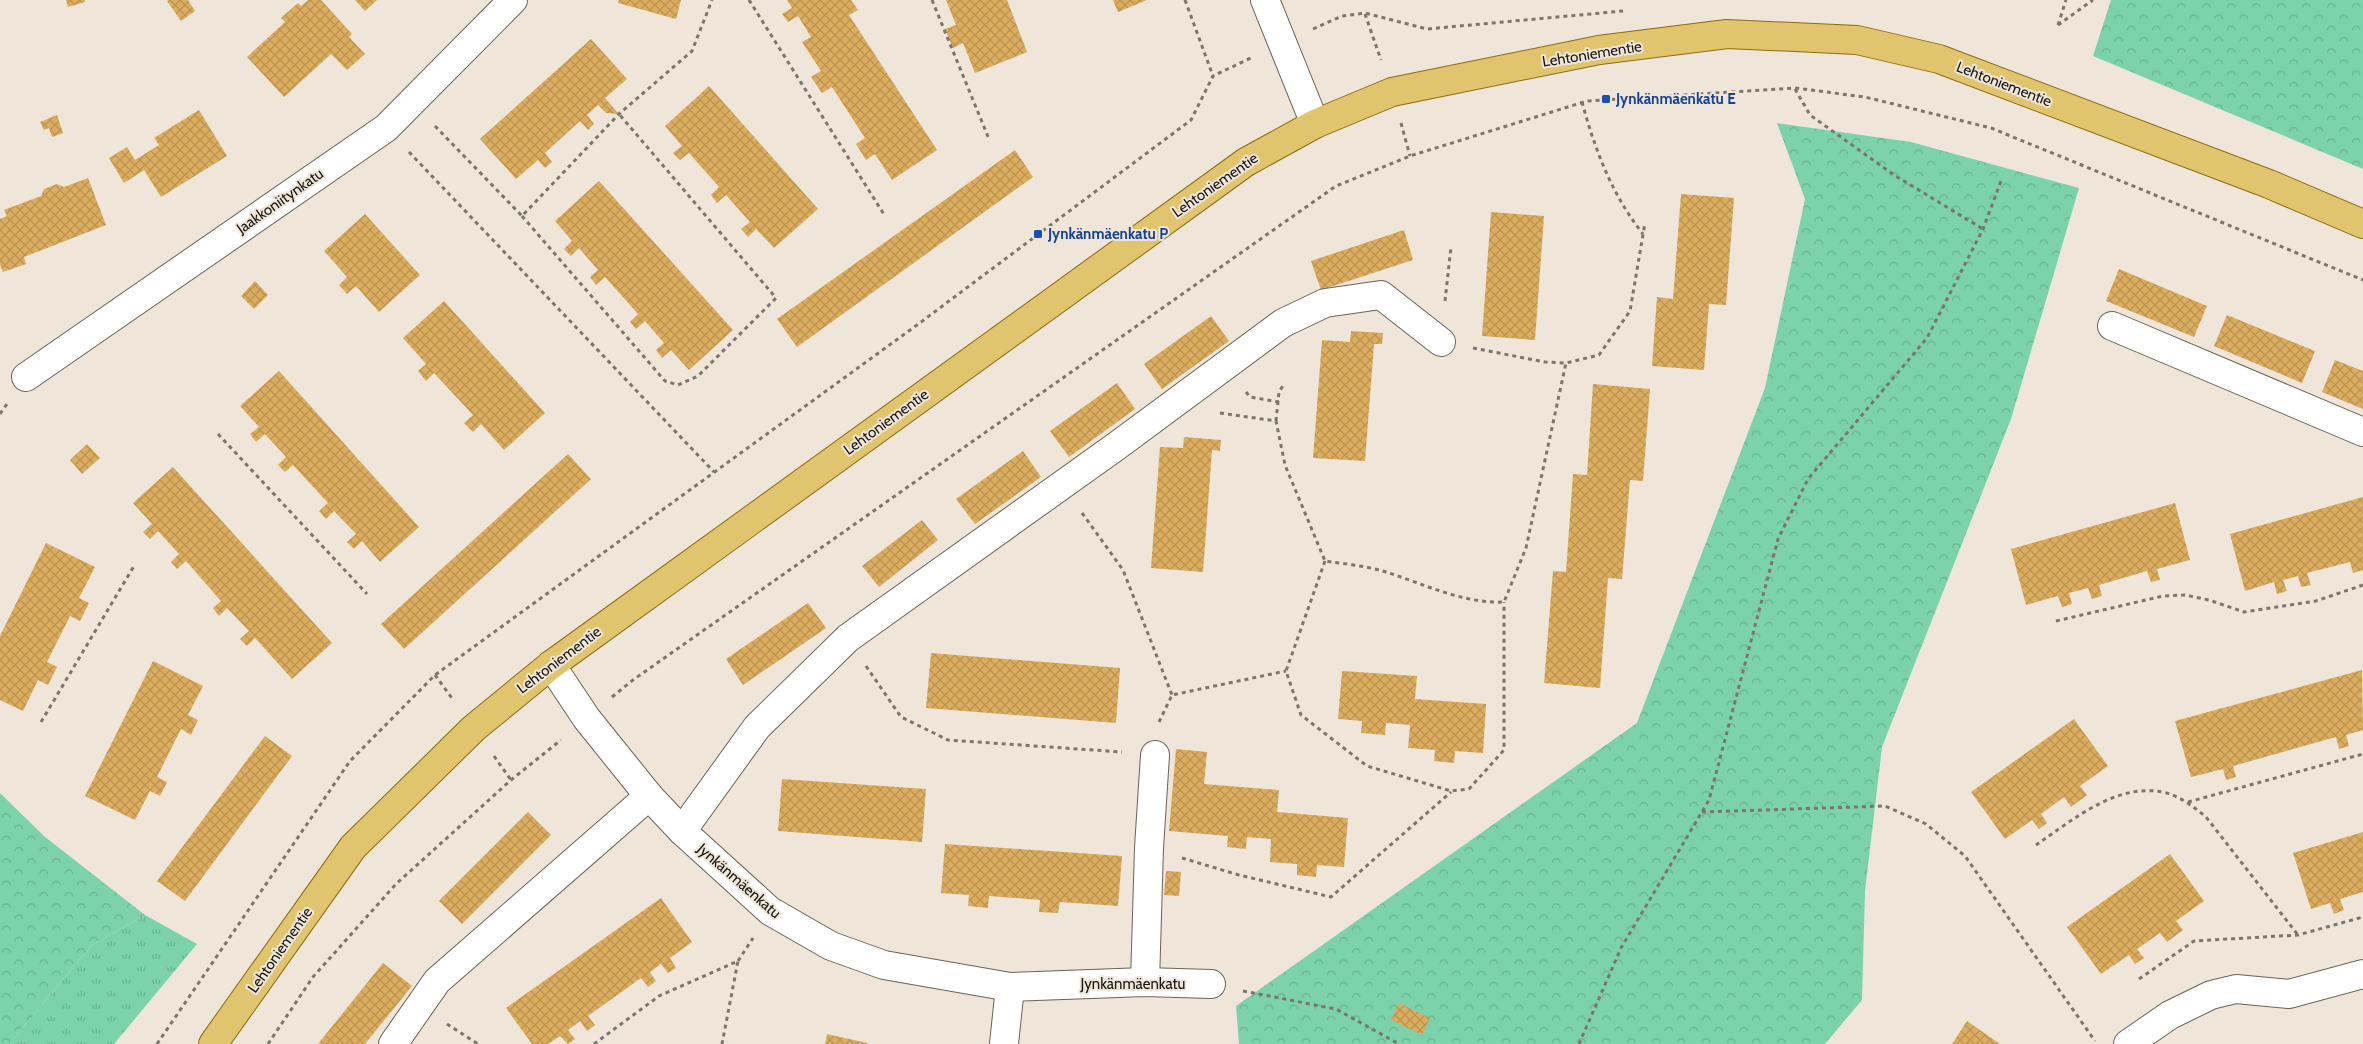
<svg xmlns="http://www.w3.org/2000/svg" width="2363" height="1044" viewBox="0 0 2363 1044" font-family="Cabin,sans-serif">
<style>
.grass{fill:url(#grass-tufts)}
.forest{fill:url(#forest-crowns)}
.building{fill:url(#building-cross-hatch)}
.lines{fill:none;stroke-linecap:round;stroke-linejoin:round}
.minor-casing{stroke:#6a6358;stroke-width:30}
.major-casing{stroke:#8c6c0e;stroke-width:30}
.path{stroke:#7b766d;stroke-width:3;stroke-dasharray:4 4;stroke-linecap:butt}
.minor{stroke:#fff;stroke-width:28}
.major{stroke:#e0c46e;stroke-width:28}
.transit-dot{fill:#1a4fb4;stroke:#efe6d9;stroke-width:2}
.labels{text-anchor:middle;stroke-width:4;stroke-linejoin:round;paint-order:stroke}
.street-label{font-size:15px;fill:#16140f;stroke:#efe6d9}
.transit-label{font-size:15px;font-weight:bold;fill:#164399;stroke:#efe6d9;text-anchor:start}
</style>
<defs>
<pattern id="grass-tufts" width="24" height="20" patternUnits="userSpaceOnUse" patternTransform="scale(1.25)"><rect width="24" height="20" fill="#7cd2aa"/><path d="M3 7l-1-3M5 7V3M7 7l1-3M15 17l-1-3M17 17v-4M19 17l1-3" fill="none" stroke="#6ab391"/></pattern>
<pattern id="forest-crowns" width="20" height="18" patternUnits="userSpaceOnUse" patternTransform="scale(1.25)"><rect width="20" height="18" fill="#7cd2aa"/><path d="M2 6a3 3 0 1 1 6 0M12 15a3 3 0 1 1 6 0" fill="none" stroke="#6ab391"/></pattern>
<pattern id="building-cross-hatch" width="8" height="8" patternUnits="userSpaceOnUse" patternTransform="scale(1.25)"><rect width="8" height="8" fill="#dcad5f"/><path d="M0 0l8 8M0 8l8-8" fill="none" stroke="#bc9451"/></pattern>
</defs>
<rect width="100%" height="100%" fill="#efe6d9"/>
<polygon class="grass" points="145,915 197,944 114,1044 9,1044 92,945"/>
<g class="forest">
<polygon points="2111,0 2363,0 2363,169 2093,56"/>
<polygon points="1777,123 1911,142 2079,188 2011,419 1882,747 1865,891 1862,1000 1825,1044 1239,1044 1236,1006 1637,723 1765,388 1805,199"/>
<polygon points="0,793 45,837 145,915 92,945 9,1044 0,1044"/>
</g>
<g class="building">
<polygon points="66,0 85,0 85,2 68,7"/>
<polygon points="169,0 188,0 195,11 181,21 167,1"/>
<polygon points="308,0 321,0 352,34 349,37 365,54 347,70 331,54 284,97 247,57 285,22 281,18 298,3 301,6"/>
<polygon points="355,0 377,0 365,11"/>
<polygon points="619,0 681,0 676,19 618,3"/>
<polygon points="787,0 851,0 858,10 849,15 937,150 892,180 875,154 866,160 856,144 865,138 832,87 822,93 811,77 821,71 802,42 811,37 798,16 788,22 782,14 792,8"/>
<polygon points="946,0 1007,0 1027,52 975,73 963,43 953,48 945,29 956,25"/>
<polygon points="1113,0 1147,0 1118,12"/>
<polygon points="591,39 627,79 605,98 619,114 606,113 598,105 587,115 594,124 588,130 580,121 545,153 552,162 545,168 538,160 516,179 480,139"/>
<polygon points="709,86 818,209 774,248 756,229 748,237 741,229 750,222 726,195 717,203 711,195 719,187 689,153 680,160 673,153 682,146 665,126"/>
<polygon points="199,110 227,156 161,197 144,170 124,183 109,158 127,147 135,160 159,145 154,138"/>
<polygon points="57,115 63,133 52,137 49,128 44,130 40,122"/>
<polygon points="1015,150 1033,177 797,347 777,319"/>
<polygon points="88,178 106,225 24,257 26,264 3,272 0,265 0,219 7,216 4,210 41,196 44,189 57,184 64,187"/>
<polygon points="599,181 733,330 689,370 671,350 662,358 656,350 664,343 645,321 636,329 630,322 638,314 605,277 596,285 590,277 598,270 579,248 571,256 564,249 572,241 555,221"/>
<polygon points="1681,194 1734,198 1726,305 1709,304 1704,370 1652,366 1657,297 1673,299"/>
<polygon points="1491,212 1544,216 1535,340 1482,336"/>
<polygon points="365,214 420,275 379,312 356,286 347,294 339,285 347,277 324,251"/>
<polygon points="1404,230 1413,260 1321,290 1311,261"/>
<polygon points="2119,269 2207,306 2194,337 2106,301"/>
<polygon points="255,281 268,295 254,309 241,296"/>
<polygon points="444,301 545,413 504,450 481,424 473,432 464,423 473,415 434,373 426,381 418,371 426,364 403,338"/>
<polygon points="2227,315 2315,351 2302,383 2214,346"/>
<polygon points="1211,316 1229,341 1162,389 1144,364"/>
<polygon points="1351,331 1383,333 1382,344 1374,344 1365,461 1313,458 1322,340 1350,342"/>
<polygon points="2335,360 2363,371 2363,409 2322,392"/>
<polygon points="279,371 419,527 380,562 362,541 354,549 347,542 356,534 334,511 326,519 319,511 328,503 293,465 285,472 278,465 286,457 265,434 256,442 250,434 259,427 240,406"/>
<polygon points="1117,383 1135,409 1069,457 1050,431"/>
<polygon points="1593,384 1650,389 1643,481 1630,480 1622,579 1608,578 1600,688 1544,683 1553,571 1566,572 1573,474 1587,475"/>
<polygon points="1184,437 1221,440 1220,451 1212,450 1203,572 1151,568 1160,447 1183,448"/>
<polygon points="87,444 100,458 82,474 70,460"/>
<polygon points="1023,451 1041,477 975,524 956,499"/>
<polygon points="568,454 591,479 404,649 381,624"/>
<polygon points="173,467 332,643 292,679 255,638 247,646 240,639 249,631 227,608 219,616 213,608 221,601 186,561 177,569 171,562 179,554 158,531 150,539 143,532 152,524 133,503"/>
<polygon points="2363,497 2363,570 2353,573 2350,562 2307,573 2311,585 2301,587 2298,576 2283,580 2287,591 2277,594 2274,582 2245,591 2230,534"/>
<polygon points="2175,503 2190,560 2157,569 2160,580 2151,582 2147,571 2099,585 2102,596 2092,599 2088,588 2069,593 2072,604 2062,607 2058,596 2026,605 2011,549"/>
<polygon points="922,520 938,540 879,587 862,566"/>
<polygon points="46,543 95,567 79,598 89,603 80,621 70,616 47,662 57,667 48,685 38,680 23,711 0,700 0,636"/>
<polygon points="808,603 826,628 743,685 726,659"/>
<polygon points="931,653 1120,668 1116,723 926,708"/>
<polygon points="153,661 203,686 188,715 198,720 191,735 181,729 157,777 167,782 160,796 150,791 135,820 85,796"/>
<polygon points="2362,670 2363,730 2346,735 2349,746 2339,749 2336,737 2233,766 2236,777 2226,780 2223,769 2191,777 2175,721"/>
<polygon points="1342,671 1417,676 1415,699 1486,704 1483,753 1455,751 1454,763 1434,761 1435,750 1408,748 1410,725 1386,723 1385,735 1361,733 1362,721 1338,719"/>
<polygon points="2074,719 2108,766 2080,786 2087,795 2071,807 2064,797 2041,814 2047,823 2039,829 2032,820 2005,839 1971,792"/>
<polygon points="265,736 292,756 185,901 157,881"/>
<polygon points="1176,749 1207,752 1204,784 1279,790 1277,812 1348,818 1344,867 1317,865 1316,877 1297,875 1297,864 1270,862 1271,839 1247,837 1246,849 1227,847 1228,836 1169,831"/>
<polygon points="782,779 926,789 922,842 778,831"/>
<polygon points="528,812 551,835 462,924 439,901"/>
<polygon points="2363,832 2363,892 2340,899 2344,910 2334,914 2330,903 2311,909 2293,853"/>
<polygon points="945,844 1122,856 1118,906 1060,902 1058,913 1039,912 1040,900 989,896 988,908 968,906 969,895 941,893"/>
<polygon points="2170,854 2204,901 2176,921 2183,930 2167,942 2160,933 2137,949 2144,958 2135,964 2129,955 2101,974 2067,927"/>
<polygon points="1166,871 1181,872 1179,896 1164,895"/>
<polygon points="661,898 692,942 670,958 676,968 668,973 661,964 650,972 656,981 648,987 641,978 588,1016 595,1025 587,1031 580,1021 568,1030 575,1039 568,1044 560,1036 548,1044 532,1044 506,1008"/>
<polygon points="383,963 412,986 365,1044 318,1044"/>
<polygon points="1399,1003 1430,1018 1422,1035 1391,1020"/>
<polygon points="1967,1021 2000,1044 1952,1044"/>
<polygon points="827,1034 867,1043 867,1044 825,1044"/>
</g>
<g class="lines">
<defs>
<g id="minor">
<polyline points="1265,0 1315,124"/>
<polyline points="2112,326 2363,432"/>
<polyline points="26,377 386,128 513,0"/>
<polyline points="551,665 587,719 649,796 682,831 770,911 831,946 884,965 1010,987 1145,982 1211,984"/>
<polyline points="682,831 757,727 848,638 1118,445 1283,323 1325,303 1381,295 1441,342"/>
<polyline points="1145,982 1149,848 1155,755"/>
<polyline points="393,1044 437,981 649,796"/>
<polyline points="1004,1044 1010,987"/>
<polyline points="2128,1044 2170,1015 2211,995 2236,989 2289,994 2363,974"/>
</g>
<polyline id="major" points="213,1044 353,847 474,728 551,665 1246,162 1315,124 1392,92 1599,50 1727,34 1857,40 1939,59 2269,184 2363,224"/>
</defs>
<use href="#minor" class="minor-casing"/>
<use href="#major" class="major-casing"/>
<g class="path">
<polyline points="749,0 885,216"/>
<polyline points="932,0 989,139"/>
<polyline points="1185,0 1213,76"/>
<polyline points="1365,14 1381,60"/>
<polyline points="2058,25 2093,0"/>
<polyline points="2058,25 2066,0"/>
<polyline points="1313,29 1342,16 1365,13 1427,29 1623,11"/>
<polyline points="1795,89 1810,115 1894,175 1983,229"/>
<path d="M1582 102C1595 150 1612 195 1643 234"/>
<polyline points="1401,123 1410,156"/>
<polyline points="435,126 522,216 619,114 692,51 712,0"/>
<polyline points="409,152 714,472"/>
<polyline points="522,216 665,381 678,385 698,376 776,298 619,114"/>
<polyline points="1445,301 1451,247"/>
<polyline points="1473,348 1545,362 1566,363 1599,355 1630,311 1645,223"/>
<polyline points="1246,392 1250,397 1279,402"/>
<path d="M1220 413 1276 421 1285 465 1325 561C1345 564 1367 566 1386 572 1424 584 1464 604 1504 602L1526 548 1566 363"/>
<polyline points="0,414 7,404"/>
<polyline points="1276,421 1279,392 1284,384"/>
<polyline points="218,434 367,594"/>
<polyline points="1082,513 1123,570 1172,695"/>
<polyline points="1325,561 1286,671 1301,715 1367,766 1451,791 1469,789 1504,750 1504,602"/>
<polyline points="2056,621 2163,596 2185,595 2209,600 2244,612 2316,601 2363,585"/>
<polyline points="866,666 901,717 948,740 1122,752"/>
<polyline points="435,675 454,701"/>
<polyline points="612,697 633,680 1336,186 1410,156 1587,101 1795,88 1865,97 1991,128 2363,280"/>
<polyline points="41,722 134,566"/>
<polyline points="1159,722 1172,695 1286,671"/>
<polyline points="494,756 511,780"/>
<polyline points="2188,802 2363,754"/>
<polyline points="1702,812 1885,806 1926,824 1965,856 2095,1041"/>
<path d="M2036 845C2073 820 2115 783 2163 792 2180 796 2194 807 2206 817L2298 935"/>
<polyline points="1182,858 1239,875 1331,897 1451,792"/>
<polyline points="738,961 753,938"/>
<polyline points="2139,979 2194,941 2298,935 2363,917"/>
<polyline points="1243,991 1336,1009 1399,1044"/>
<polyline points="447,1024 478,1044"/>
<polyline points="157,1044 350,761 435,675 917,325 1191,120 1213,76 1253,57"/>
<polyline points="268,1044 313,977 396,884 511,780 561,740"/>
<polyline points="594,1044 659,996 738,961 722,1044"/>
<polyline points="1579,1044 1621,948 1709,800 1778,539 1808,479 1927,338 1983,229 2001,181"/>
</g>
<use href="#minor" class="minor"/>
<use href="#major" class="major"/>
</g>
<g class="transit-dot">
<rect x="1601" y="94" width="10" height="10" rx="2.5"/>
<rect x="1033" y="229" width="10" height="10" rx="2.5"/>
</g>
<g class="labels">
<g class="street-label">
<text transform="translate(1592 54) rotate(-9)" y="5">Lehtoniementie</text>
<text transform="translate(2004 84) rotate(21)" y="5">Lehtoniementie</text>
<text transform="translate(1215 185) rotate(-35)" y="5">Lehtoniementie</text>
<text transform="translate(280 201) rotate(-35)" y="5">Jaakkoniitynkatu</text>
<text transform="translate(886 422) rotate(-36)" y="5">Lehtoniementie</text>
<text transform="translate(559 660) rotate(-37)" y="5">Lehtoniementie</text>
<text transform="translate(739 881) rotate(41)" y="5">Jynkänmäenkatu</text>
<text transform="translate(280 950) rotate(-55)" y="5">Lehtoniementie</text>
<text x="1133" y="989">Jynkänmäenkatu</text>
</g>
<g class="transit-label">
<text x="1616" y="104">Jynkänmäenkatu E</text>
<text x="1048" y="239">Jynkänmäenkatu P</text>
</g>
</g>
</svg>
